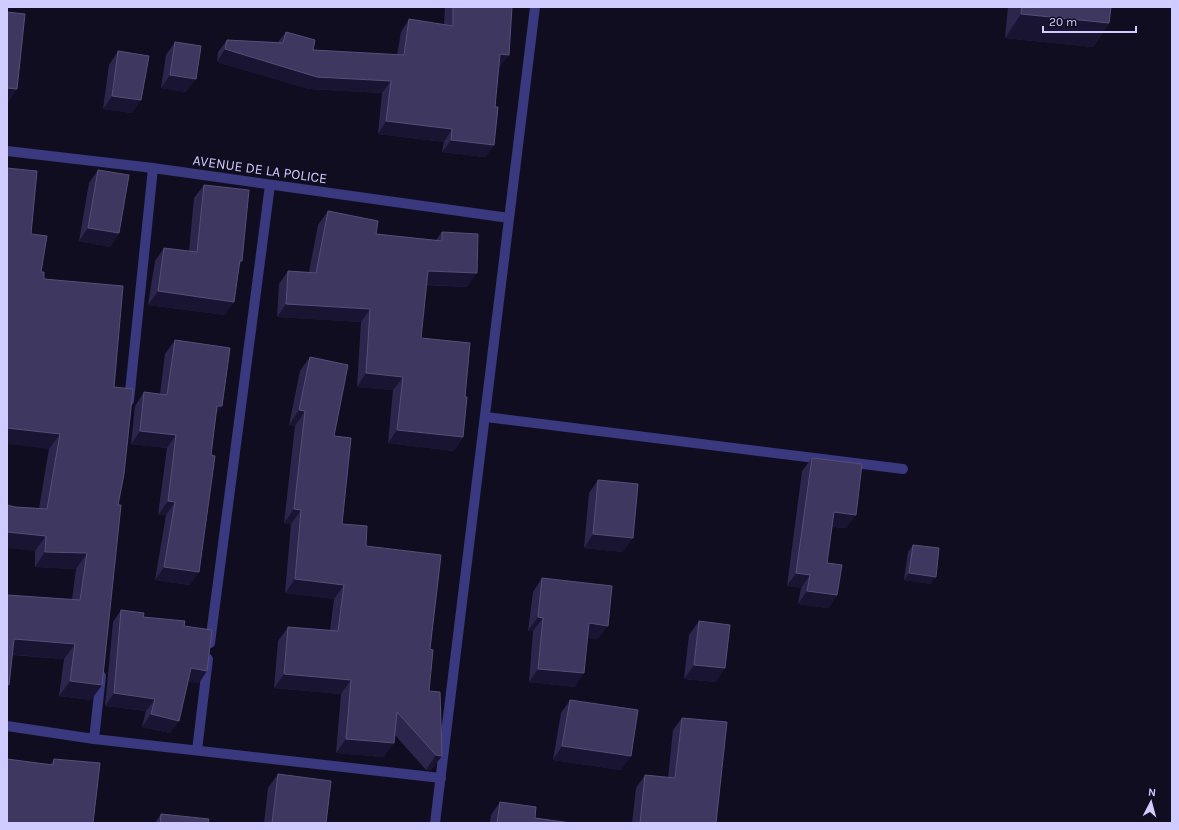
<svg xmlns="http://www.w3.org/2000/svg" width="1179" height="830" font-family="Karla,sans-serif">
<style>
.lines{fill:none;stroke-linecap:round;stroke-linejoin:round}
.minor{stroke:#3a387e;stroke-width:10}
.wall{fill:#2c264d}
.shaded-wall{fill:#1a1433}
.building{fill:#3e3760;stroke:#554f79}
.labels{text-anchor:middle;stroke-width:3;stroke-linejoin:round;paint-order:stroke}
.street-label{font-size:14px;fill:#d1ccff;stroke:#100d20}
</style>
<rect width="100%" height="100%" fill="#100d20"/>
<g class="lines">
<g class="minor">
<polyline points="7,151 153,168 509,218"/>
<polyline points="129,401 153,168"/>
<polyline points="486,417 903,469"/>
<polyline points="210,643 270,185"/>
<polyline points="7,726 94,739 441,778"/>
<polyline points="94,739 101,676"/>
<polyline points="197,750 208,659"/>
<polyline points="435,823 535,7"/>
</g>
</g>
<g class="wall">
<polygon points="445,7 512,7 500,67 499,67 495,107 494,145 485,157 442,152 444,142 378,134 382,93 309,89 217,62 218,52 227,40 278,42 286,32 313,50 397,55 401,32 409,19 444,25"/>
<polygon points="1008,7 1111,7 1109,23 1093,47 1005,38"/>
<polygon points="175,42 186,92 161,88 166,55"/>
<polygon points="118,51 132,113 103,109 109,65"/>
<polygon points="98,170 119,233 110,247 79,241 89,183"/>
<polygon points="204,185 242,261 239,265 225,315 148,305 155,261 164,248 189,251 194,198"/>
<polygon points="328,211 376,234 436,240 442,232 467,287 426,285 421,338 465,397 463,437 454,451 388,443 393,390 357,387 361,322 277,317 279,284 288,271 309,272 318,225"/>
<polygon points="31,234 41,272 44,279 114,387 118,505 102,685 91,700 59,696 64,659 12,655 7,595 72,600 76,569 35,567 35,551 15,507 39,508 49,449"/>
<polygon points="175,340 216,414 190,585 155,580 166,515 158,515 167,448 131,444 135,406 144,392 160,394 165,354"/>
<polygon points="310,357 334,436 342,524 366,546 430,649 429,691 442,756 431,770 426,770 395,735 384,757 336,753 341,694 274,688 278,641 288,627 330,630 334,599 285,593 291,524 284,523 295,426 289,425 300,371"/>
<polygon points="812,458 846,528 832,527 827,563 837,595 828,608 798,604 801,588 787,586 802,471"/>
<polygon points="598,480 623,552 584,548 589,493"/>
<polygon points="913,545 931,584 904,580 908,552"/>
<polygon points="542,578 598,639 588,638 575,687 529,682 533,631 528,631 533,592"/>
<polygon points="121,610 143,617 184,626 199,683 188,681 170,733 142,727 146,711 105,706 113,622"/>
<polygon points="699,621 716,682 684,679 689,635"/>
<polygon points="570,700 621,770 553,760 561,713"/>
<polygon points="682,718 716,823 632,823 636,788 645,775 668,778 673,730"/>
<polygon points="54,759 93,823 51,764"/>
<polygon points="278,774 326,823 264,823 268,788"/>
<polygon points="500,802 535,818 571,823 490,823 491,815"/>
<polygon points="161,814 208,823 155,823"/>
</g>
<g class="shaded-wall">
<polygon points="1021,14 1109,23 1093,47 1005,38"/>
<polygon points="225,49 391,81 382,93 309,89 217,62"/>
<polygon points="500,54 509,55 500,67 491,67"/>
<polygon points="170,75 196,79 186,92 161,88"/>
<polygon points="7,88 17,89 8,103 7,102"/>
<polygon points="112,96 141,100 132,113 103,109"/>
<polygon points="386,121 452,129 444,142 378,134"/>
<polygon points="451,140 494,145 485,157 442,152"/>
<polygon points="88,228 119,233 110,247 79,241"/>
<polygon points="428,271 477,273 467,287 418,284"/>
<polygon points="158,291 234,302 225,315 148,305"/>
<polygon points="286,304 370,309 361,322 277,317"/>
<polygon points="366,373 403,377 393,390 357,387"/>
<polygon points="217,406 222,406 212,420"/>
<polygon points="299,410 305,411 295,426 289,425"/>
<polygon points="7,428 60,434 49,449 7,444"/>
<polygon points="397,430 463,437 454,451 388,443"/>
<polygon points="140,431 176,435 167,448 131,444"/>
<polygon points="168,501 175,502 166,515 158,515"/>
<polygon points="294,509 301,510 291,524 284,523"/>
<polygon points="834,512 856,515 846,528 825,526"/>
<polygon points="7,532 46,536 35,551 7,548"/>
<polygon points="593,534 633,538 623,552 584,548"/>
<polygon points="45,552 87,553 76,569 35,567"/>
<polygon points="164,567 199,572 190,585 155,580"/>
<polygon points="796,573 810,575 801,588 787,586"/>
<polygon points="909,573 936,577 931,584 904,580"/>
<polygon points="295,579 344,585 334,599 285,593"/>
<polygon points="807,591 837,595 828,608 798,604"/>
<polygon points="538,617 543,618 533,631 528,631"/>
<polygon points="589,623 608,626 598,639 580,637"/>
<polygon points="14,639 75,644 64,659 7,654"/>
<polygon points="694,665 725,668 716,682 684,679"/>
<polygon points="191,668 207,671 199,683 183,681"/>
<polygon points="538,669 584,673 575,687 529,682"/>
<polygon points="284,674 351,680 341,694 274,688"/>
<polygon points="70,681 102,685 91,700 59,696"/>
<polygon points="114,693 155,699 146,711 105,706"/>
<polygon points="151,714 179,721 170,733 142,727"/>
<polygon points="346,739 394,743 384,757 336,753"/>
<polygon points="562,746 631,756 621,770 553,760"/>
<polygon points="436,755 442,756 431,770 426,770"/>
</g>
<g class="building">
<polygon points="453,7 512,7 509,55 500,54 495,107 498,107 494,145 451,140 452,129 386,121 391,81 317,77 225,49 227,40 283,43 286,32 315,40 313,50 404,55 409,19 453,26"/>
<polygon points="1022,7 1111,7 1109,23 1021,14"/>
<polygon points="7,12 25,14 17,89 7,88"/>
<polygon points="175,42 201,46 196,79 170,75"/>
<polygon points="118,51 149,56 141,100 112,96"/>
<polygon points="7,168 37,171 31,234 47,236 41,272 44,272 44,279 123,286 114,387 133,389 124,474 118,505 121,505 102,685 70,681 75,644 14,639 9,685 7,684 7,595 80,600 87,553 45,552 46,536 7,532 7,505 15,507 47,509 60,434 7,428"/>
<polygon points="98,170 129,175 119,233 88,228"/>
<polygon points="204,185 249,190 242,261 240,260 234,302 158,291 164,248 197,252"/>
<polygon points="328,211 378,221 376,234 442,241 442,232 478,234 477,273 428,271 421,338 470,343 465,397 467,397 463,437 397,430 403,377 366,373 370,309 286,304 288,271 316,273"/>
<polygon points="175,340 230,348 222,406 217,406 211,455 215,456 199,572 164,567 175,502 168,501 176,435 140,431 144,392 167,395"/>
<polygon points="310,357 348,365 334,436 351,438 342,524 367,526 366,546 441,555 430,649 433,650 429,691 440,692 442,756 436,755 397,712 394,743 346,739 351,680 284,674 288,627 338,631 344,585 295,579 301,510 294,509 305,411 299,410"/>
<polygon points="812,458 862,464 856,515 834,512 827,563 842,565 837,595 807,591 810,575 796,573"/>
<polygon points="598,480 638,484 633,538 593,534"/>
<polygon points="913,545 939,548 936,577 909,573"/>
<polygon points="542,578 612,586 608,626 589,623 584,673 538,669 543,618 538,617"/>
<polygon points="121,610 144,613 143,617 185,621 184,626 212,630 207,671 191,668 179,721 151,714 155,699 114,693"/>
<polygon points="699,621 730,625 725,668 694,665"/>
<polygon points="570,700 638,710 631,756 562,746"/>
<polygon points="682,718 727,722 716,823 640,823 645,775 675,778"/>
<polygon points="7,759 53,765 54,759 100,763 93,823 7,823"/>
<polygon points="278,774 331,781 326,823 272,823"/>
<polygon points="500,802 536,807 535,818 571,823 497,823"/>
<polygon points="161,814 209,819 208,823 160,823"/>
</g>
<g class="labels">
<g class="street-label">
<text transform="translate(260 169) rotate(8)" y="5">AVENUE DE LA POLICE</text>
</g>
</g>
<rect width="1179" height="830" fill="none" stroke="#d1ccff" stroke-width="16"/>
<g transform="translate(1151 802) rotate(6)" stroke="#100d20" stroke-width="3" paint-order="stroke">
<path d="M0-3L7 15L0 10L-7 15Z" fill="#d1ccff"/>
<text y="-6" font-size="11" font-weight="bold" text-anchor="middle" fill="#d1ccff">N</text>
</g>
<path d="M1043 26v6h93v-6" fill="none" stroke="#d1ccff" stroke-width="2"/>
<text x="1049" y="26" font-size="12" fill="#d1ccff" stroke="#100d20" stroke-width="3" paint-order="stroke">20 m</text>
</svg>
